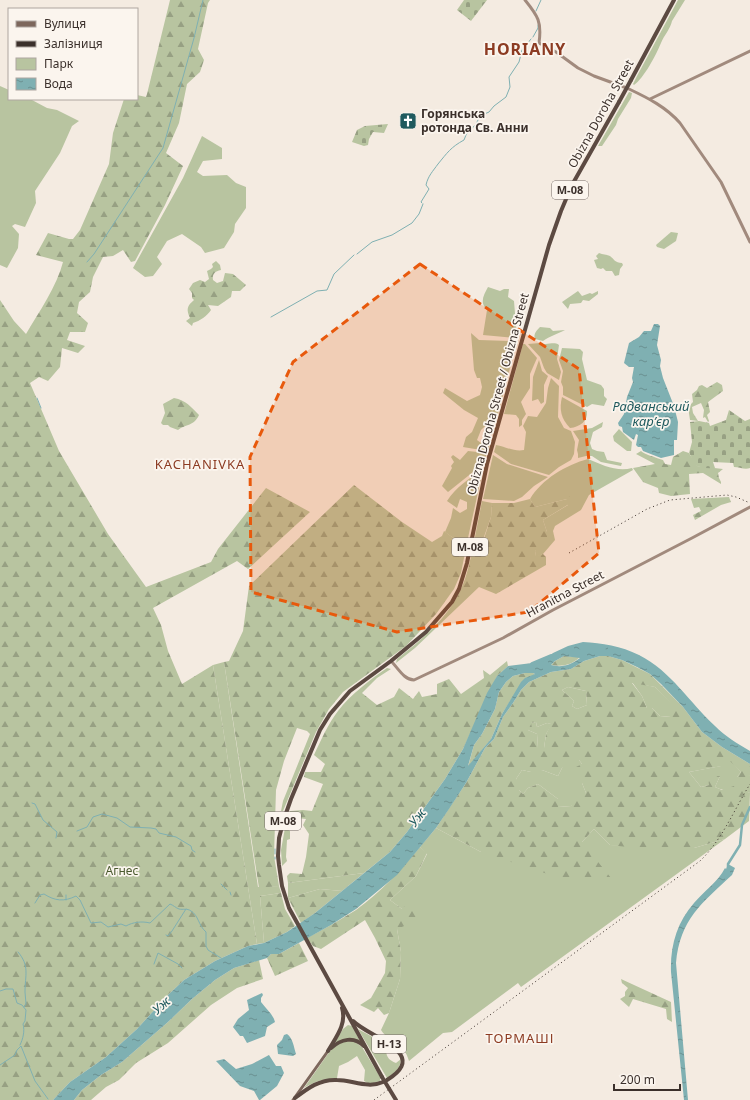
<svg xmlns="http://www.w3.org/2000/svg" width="750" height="1100" font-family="'Noto Sans',sans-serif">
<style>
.green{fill:#b8c4a0}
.forest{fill:url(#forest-firs);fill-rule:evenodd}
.cemetery{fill:url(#cemetery-stones)}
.water{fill:url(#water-ripples);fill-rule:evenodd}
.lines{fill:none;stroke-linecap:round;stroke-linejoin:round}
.stream{stroke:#7fb0b2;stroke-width:1}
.canal{stroke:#7fb0b2;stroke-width:2.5}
.river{stroke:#7fb0b2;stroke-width:4}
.secondary{stroke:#a18a7d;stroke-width:3}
.primary{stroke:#7d675c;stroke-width:3}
.highway{stroke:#5c4a42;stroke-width:4}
.rail{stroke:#3b302b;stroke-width:1;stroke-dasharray:1 3;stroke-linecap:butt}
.highway-bridge{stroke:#5c4a42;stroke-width:4}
.marked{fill:#e8590c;fill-opacity:0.2;stroke:#e8590c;stroke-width:3;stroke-dasharray:8 5;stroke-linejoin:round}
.labels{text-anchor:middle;stroke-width:3.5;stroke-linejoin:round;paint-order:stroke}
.shield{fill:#fbf5ee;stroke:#756b66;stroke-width:1}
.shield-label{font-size:11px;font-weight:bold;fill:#3b302b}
.poi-label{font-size:12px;font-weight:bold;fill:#3b302b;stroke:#fbf5ee;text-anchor:start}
.street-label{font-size:12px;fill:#3b302b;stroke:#fbf5ee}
.park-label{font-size:12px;fill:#4a5a2e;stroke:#fbf5ee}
.water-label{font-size:13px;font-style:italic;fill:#1f5a5e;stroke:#fbf5ee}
.neighbourhood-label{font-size:13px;letter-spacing:1px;fill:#8c3b22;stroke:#fbf5ee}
.district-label{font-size:16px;font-weight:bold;letter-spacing:1px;fill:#8c3b22;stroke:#fbf5ee}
</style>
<defs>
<pattern id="forest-firs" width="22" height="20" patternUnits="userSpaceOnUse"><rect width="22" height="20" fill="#b8c4a0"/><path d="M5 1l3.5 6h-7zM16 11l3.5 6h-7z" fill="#97a083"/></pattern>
<pattern id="cemetery-stones" width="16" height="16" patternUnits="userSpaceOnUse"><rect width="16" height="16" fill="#b8c4a0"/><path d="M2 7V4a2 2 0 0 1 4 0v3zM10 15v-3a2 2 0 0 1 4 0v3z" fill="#97a083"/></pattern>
<pattern id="water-ripples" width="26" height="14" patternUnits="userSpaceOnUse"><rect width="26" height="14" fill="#7fb0b2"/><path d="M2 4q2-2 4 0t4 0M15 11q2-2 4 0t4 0" fill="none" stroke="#699091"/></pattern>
</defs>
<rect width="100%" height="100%" fill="#f4ebe1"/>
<g class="green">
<path d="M678,0H685L672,21C670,30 664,35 661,43C656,55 644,78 634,85L633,84L637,76Z"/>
<polygon points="0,86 9,90 9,99 32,100 47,108 57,110 79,121 72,126 60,153 35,191 36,203 25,227 15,224 12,226 19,234 18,248 7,268 0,265"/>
<polygon points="629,92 632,93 631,98 618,119 616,125 602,146 598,146"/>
<polygon points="202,136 222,148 222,159 203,161 197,172 203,176 227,175 236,183 246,187 246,208 235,224 234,232 224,248 205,253 201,247 182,234 167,241 157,257 162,264 153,276 145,277 133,268 183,178"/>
<polygon points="671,232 678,233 676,241 664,249 657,247 656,245"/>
<path d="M599,253C603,255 606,254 610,256C614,259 615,263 622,263L623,265L620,269L619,275L615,276L612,271H606L603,268L601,269L597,268L594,260L598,259L596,256Z"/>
<path d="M488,287L500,291L504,289H509L508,297L514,301L516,326L514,338L483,335L487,310C479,302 484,295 488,287Z"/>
<polygon points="578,291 582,296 590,293 592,294 598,291 598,294 589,301 583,300 581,303 570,304 568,309 562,302"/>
<path d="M540,327L550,328L553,331L565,330C557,334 550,336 543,341L535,339C533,334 537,330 540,327Z"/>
<polygon points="471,333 479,340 510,341 514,342 516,345 498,414 481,430 477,440 481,443 491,442 487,451 463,447 466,437 472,432 478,418 464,410 443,393 445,388 467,401 480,395 482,387 480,378 477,378 474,370"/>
<path d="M540,343C548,346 553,341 559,345L557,359L561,372L559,380L547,373L544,368L540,357L528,344Z"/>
<polygon points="523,344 525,344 537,358 530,374 530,388 521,402 526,414 522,420 522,425 519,427 519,419 516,415 504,414"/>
<polygon points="562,348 580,349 583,352 582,359 587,380 601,385 604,389 604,396 607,399 604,406 592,404 587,407 563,395 563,387 561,382 563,371 559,360"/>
<polygon points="539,360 542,371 548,376 544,385 544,402 541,404 538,399 532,401 533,377"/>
<path d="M551,378L559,386L558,417L564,428L571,431L575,442L574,454L571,460L559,467L549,475L511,464L494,452L496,445C506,447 515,452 524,450L526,432L523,426L528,416L537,417L546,403L548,388Z"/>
<path d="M562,397L587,411C588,421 580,427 570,428C561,419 559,409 562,397Z"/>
<polygon points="603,422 602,427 593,432 590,443 592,449 597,451 604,452 607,460 622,463 621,466 601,462 592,456 586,456 578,458 578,454 577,450 579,440 573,431 592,428"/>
<polygon points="619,429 632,442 631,451 627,451 614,441 613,436"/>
<polygon points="468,451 487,453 483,464 448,492 442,486 452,468 451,466 454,462 451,457 453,455 460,460"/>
<polygon points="493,455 507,464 548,477 534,486 522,497 514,501 483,499"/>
<path d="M588,459C602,465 617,472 632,468L633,470L589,495L581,510L555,526L553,531L555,540L543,554L536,557L535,551L547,532L543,520L568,505L567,499L535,507L530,499C542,479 566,465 588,459Z"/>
<path d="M483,469L468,538L456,540L445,532L451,518L453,508L460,513L467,509V502L460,499L457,508L447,501C456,487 469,479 483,469Z"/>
<polygon points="482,501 492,503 491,517 479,551 473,547"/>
<polygon points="224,662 258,887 279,886 281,893 260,896 264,943 257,944 213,665"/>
<polygon points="632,682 655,687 678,709 671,717 660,716 652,708 647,708 642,696"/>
<polygon points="568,687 586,691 587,705 577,709 572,706 574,701 562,690"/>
<polygon points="536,722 537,727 547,723 552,724 546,734 544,748 538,749 537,734 528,730 530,723"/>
<polygon points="571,760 579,760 582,764 582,783 586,793 571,806 558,807 558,799 538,784 528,788 523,794 519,790 516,779 522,770 531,772 542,770 558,776 562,768"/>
<path d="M721,762H732L741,772L737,777L750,775V793C738,789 726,793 715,787L720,776L709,785L701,787L689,772L721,766Z"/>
<polygon points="285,828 290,831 290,839 287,840 286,857 287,861 282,866 281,850"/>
<path d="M436,828L481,852L582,842L594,829L610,845L694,848L725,839L521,987L518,983L452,1032L443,1033L409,1061C404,1042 390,1044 381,1030L389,1013L400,979L401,952L397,929L402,909L390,900L416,876L427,854L420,847Z"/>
<polygon points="364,873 342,891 320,889 288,898 288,883"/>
<polygon points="348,1025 352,1026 360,1041 336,1042 335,1042 343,1029"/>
<path d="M358,1029L391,1047L386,1051C387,1058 389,1060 396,1063L401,1059C400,1069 395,1073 387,1078Z"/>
<path d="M344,1041L355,1042L362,1047L380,1077V1081L370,1084L364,1081L365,1070L357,1056L348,1062L339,1066L337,1078C322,1079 316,1081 304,1088L330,1051L335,1046Z"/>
</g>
<g class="forest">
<path d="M170,0H210L208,3L198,49L204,60L200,72L187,84L179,123L166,153L183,166L165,205L135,261L131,262L123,250L113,256L103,257L93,277L90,292L79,302L77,313L88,323L85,332H70L67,340L85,346L78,353L62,348L60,367L48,381L39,377L30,383L59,451L108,534L146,587L211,562L218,549L266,488L310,512L248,569L237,561L153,608L161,625L168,651L182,684L213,665L257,944L248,946L215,961L184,980L169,994L137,1029L106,1057L70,1082L53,1100H0V300L14,321L26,334C39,312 57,286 63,262L36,255L48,233L69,239H73L80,230L109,164L113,133L124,99H137V95L146,97L147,94Z"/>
<path d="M216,261L220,265L221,270C215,271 212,274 213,280L217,283L223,281L225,273L233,274L246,285L240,291H232L231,297L218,306L208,305L211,310C207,316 200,321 193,323L192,326L186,321L190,318C186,309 187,306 194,300L192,298V293L189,289L193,283L200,280L205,282L209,279L207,271L211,269L213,267L212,264Z"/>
<polygon points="717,382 722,385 723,391 708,402 710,412 707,415 709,421 708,422 705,417 703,418 704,410 701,403 692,407 693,413 698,421 690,420 688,407 693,402 692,394 697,390 699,386 702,385 707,388"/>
<path d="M174,398C186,400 191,407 199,415C194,426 186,424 178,430L170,427L168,425H163L161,423L165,413L163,404Z"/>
<path d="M641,451C644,454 657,458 663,460L665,464L671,465L673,457L683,451L689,453L697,466L723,469L718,473L719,478L721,482V484L703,473L689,474L690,494L671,496L659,493L658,488L643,482L633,468L655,464L636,454Z"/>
<polygon points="354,485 402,522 432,542 442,536 444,531 456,540 468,538 461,573 454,589 436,614 406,646 343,692 329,709 316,732 283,811 281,811 283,801 310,734 307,731 297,728 284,761 276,790 274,856 279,886 259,888 224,662 229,661 243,631 249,586"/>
<path d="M574,491L579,498L543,520L547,532V542L535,551L536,556L543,554L546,557V565L496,594L479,587L415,648L396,663L397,659C421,640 448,618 461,589C467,576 470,561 473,547L480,551L491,517L492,503H514L530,499L535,507L567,499Z"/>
<polygon points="729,497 731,502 721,505 695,520 693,515 701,511 699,507 694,508 691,499"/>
<path d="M564,656L580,657C571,665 563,667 551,665L555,661Z"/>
<path d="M600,656H608L622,660L650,674L683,707L702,732L722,747L750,764V775L744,779L737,777L741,772L731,762H721L722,766L689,772L701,787L709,785L708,777L720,776L715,787L722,790L734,786L750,793L749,821L725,839L694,848L645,849L610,845L594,829L582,842L611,878L566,880L481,852L436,828L466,783L485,748L494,739L503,717L513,703L521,690L529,682L551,672L571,669L584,661ZM632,683L655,687L677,709L670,717L660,716L652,708H647L642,696ZM568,687L586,691L587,705L577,709L572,706L574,701L562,690ZM536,722L537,727L547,723L551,724L546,734L544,748H538L537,734L528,730L532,728L531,723ZM571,760H579L582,764L576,767L579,775L578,779L582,783L586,793L576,796L571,806L558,807V799L538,784L528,788L523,794L519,790L523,784L516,779L522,770L531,772L535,778L542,770L558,776L562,768L571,765Z"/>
<path d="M507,661L508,666L497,676L463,749L445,779L407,832L390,852L364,873L288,883L287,876L290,873L302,874L306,857L309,834L303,825L306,819L289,817L290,811L303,810L312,811L323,784L304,777L305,772H321L325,764L314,755C321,740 328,724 338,711C350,695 371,679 387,668L391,669L377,678L362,693L377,705L394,697L399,688L413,699L419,691L422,697L437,694V684L449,679L461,694L484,678L483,670L490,675Z"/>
<polygon points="525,673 533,673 535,674 514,695 502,714 491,739 468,767 474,745 482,734 495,709 499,692 506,682 513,676"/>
<path d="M420,847L427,853L416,876L390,900L402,909L408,902L416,901L421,919L397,929L401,952L400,979L389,1013L384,1015L378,1008L374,1012L360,1005L371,998L385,973L386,961L375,938L365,920L321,949L313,946L307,938C324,929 340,920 356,910C381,892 401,870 420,847Z"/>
<polygon points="320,889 342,891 315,913 301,923 288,898"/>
<polygon points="281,893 285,909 295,926 287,932 264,943 260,896"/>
<polygon points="299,943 308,961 275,976 267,958 271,954 279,954"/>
<polygon points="259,960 263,979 237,988 211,1005 168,1043 136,1063 119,1080 106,1087 91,1100 74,1100 82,1090 101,1075 122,1062 168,1022 192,999 215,980 234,968"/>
<polygon points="621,979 671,1002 672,1022 667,1019 666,1009 633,999 629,1007 620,999 625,996 625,992 628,988 622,983"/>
</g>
<g class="cemetery">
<polygon points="464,0 487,0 471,21 457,10"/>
<polygon points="388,124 384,133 373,132 369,139 368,145 364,146 352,142 357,130 365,126"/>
<path d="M729,410L745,421L750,419V468C745,470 739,467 734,467L733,463L713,462L715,468C707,469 698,467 692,464L691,456L689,453L692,442L690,422L699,421L709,423L710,426L726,420Z"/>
</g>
<g class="water">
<polygon points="654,324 658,324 660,326 657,345 661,360 660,366 663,378 674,406 678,422 677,440 674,440 674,455 661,458 643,451 641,447 638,447 636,445 638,435 636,434 634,440 623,432 622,427 619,426 618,423 624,414 627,397 633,382 632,378 634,367 629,367 624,363 629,343 639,337 644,331 651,331"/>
<path d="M583,642C602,643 621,646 639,655C671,671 690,703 715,726C725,736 738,744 750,751V764L722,747L702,732L683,707L661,684L650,674L637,667L622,660L608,656H600L584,661L571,669L551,672L529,682L521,690L513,703L503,717L494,739L485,748L466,783L449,809L436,828L397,875L356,909L331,925L279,954H271L267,958L234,968L215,980L192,999L168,1022L122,1062L101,1075L82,1090L74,1100H53L70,1082L106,1057L137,1029L169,994L184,980L215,961L248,946L264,943L287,932L315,913L390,852L407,832L445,779L463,749L487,693L497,676L508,666L532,663L544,660L553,653L568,646ZM564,656L580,658C571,665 562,668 551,665L555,661ZM525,673H533L535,674L525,678L521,682L502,714L491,739L468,766L474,745L482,734L495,709L499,692L506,682L513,676Z"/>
<path d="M728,864L735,868L732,875C702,903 680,919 676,963L688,1100H684L671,972C670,946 677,922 694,903C704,891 718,882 725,868L726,869Z"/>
<path d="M262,993L263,995L261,998V1002C266,1009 273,1014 275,1022L267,1027L265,1036L247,1043L243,1036H240L233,1027L238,1019L249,1010L247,1000Z"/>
<path d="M287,1034C293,1038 294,1048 296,1054L293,1056L278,1054L277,1045L282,1040L284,1035Z"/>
<polygon points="269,1055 276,1066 281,1066 284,1073 277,1086 260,1100 259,1100 254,1091 240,1086 216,1061 224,1059 236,1069 252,1064"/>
</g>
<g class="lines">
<g class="stream">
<polyline points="536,11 541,0"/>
<polyline points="533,37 538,28 538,25"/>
<path d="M422,203L421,202L429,189L426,185C428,176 433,171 438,164C447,153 451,147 464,140L466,135L476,124L480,116L489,112L494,106L506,97L510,87L509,77L519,62L522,50L531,39"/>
<polyline points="357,254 372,242 392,235 412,223 419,214 423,204"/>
<polyline points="87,262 94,254 163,148 194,38 203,0"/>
<polyline points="271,317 317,291 327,290 334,274 354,255"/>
<polyline points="37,398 41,408"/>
<polyline points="32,803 35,804 43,820 57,832 56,838"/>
<polyline points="77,831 87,827 93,817 102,814 117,818 130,827 151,828 156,829 159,833 176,837 191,846 192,850 195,852"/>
<polyline points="275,854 275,849"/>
<polyline points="275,857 275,859"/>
<polyline points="221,884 227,890"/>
<polyline points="230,892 231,895"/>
<polyline points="66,900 66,895"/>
<path d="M35,903L40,895L44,894C55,901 64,902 76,896L80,900L91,923L101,922L108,927L121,924L126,926C133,922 142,921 150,923L170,904C173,905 176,908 179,909C183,910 187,908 191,911C199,916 198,925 206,932V946L208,950L221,958"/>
<polyline points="166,935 168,936 172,931 186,909"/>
<path d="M18,952C30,966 25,975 25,992C25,996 26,1000 26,1004L24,1007"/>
<polyline points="154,964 158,953 178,964 182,968"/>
<path d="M0,991L6,989H13L17,1003L22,1005L26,1010L25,1021L23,1024C25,1031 23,1039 20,1045"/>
<polyline points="0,1065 15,1055 17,1050 21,1046 35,1081 48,1099"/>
</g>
<polyline class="canal" points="728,867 728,864 740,845 742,825 750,807"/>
<g class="river">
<polyline points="581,648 604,648"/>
<polyline points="532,664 551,656"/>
</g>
<g class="secondary">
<path d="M525,0C538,16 542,22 539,43L556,52L578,68L594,76L624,87"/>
<path d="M629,89C648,98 666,107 680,123L721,182L750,242"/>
<polyline points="650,99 750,51"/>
<path d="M391,661C398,668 404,680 414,680L503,638L553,610L692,538L750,507"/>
</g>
<polyline class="primary" points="293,1100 328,1051"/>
<g class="highway">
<polyline points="631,80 674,0"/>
<path d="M353,1021C370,1038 431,1053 387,1080"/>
<path d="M331,1048C341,1039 354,1036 364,1046"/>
<path d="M328,1051C336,1037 347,1024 342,1008"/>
<polyline points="382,1077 289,908 282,886 279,865 278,856 279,838 284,819 291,799 320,730 330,714 350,691 391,661 426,632 452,602 459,589 467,563 487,464 549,245 561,211 572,185 619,102"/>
<path d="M295,1098C308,1088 320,1079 337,1080C352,1080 368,1089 383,1082"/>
</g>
<g class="rail">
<polyline points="569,553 647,509 670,500 727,495 736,497 750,503"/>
<path d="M374,1100L700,861C722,840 734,810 750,784"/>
</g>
<g class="highway-bridge">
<polyline points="619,102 631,80"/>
<polyline points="382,1077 396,1100"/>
</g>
</g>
<path class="marked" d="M420,264L579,369L599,553L529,612L397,632L251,592L250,457L293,362Z"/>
<defs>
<g id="church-square" transform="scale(0.9)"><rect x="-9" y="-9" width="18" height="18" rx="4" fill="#1f5a5e" stroke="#fbf5ee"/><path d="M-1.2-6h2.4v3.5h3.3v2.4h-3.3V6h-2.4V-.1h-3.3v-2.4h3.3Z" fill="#fff"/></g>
</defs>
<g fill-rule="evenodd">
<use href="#church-square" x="408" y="121"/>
</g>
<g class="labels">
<g class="shield">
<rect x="552" y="181" width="36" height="18" rx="3"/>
<rect x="452" y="538" width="36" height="18" rx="3"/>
<rect x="265" y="812" width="36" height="18" rx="3"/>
<rect x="372" y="1035" width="34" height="18" rx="3"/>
</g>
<g class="shield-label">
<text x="570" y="194">М-08</text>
<text x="470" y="551">М-08</text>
<text x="283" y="825">М-08</text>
<text x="389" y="1048">Н-13</text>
</g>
<g class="poi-label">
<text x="421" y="118">Горянська<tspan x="421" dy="14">ротонда Св. Анни</tspan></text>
</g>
<g class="street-label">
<text transform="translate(601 114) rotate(-61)" y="4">Obizna Doroha Street</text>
<text transform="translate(498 394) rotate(-75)" y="4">Obizna Doroha Street / Obizna Street</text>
<text transform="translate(565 594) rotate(-28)" y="4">Hranitna Street</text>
</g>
<g class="park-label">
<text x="122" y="875">Агнес</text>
</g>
<g class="water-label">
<text x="651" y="411">Радванський<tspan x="651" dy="15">карʼєр</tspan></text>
<text transform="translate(417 817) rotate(-53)" y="5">Уж</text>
<text transform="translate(161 1005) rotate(-41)" y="5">Уж</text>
</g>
<g class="neighbourhood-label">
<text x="200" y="469">KACHANIVKA</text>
<text x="520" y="1043">ТОРМАШІ</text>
</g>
<g class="district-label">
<text x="525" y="55">HORIANY</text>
</g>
</g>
<rect x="8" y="8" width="130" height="92" fill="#fbf5ee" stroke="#aea6a0"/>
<rect x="16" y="21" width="20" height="6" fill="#7d675c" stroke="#aea6a0"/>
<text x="44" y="28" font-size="12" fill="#3b302b">Вулиця</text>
<rect x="16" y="41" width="20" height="6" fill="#3b302b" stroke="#aea6a0"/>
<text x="44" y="48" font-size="12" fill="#3b302b">Залізниця</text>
<rect x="16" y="58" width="20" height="12" fill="#b8c4a0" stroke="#aea6a0"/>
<text x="44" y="68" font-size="12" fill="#3b302b">Парк</text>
<rect x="16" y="78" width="20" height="12" fill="url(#water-ripples)" stroke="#aea6a0"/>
<text x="44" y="88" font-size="12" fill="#3b302b">Вода</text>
<path d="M614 1084v6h66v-6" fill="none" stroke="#3b302b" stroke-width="2"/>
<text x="620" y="1084" font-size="12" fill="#3b302b" stroke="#fbf5ee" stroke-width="3" paint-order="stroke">200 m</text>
</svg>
